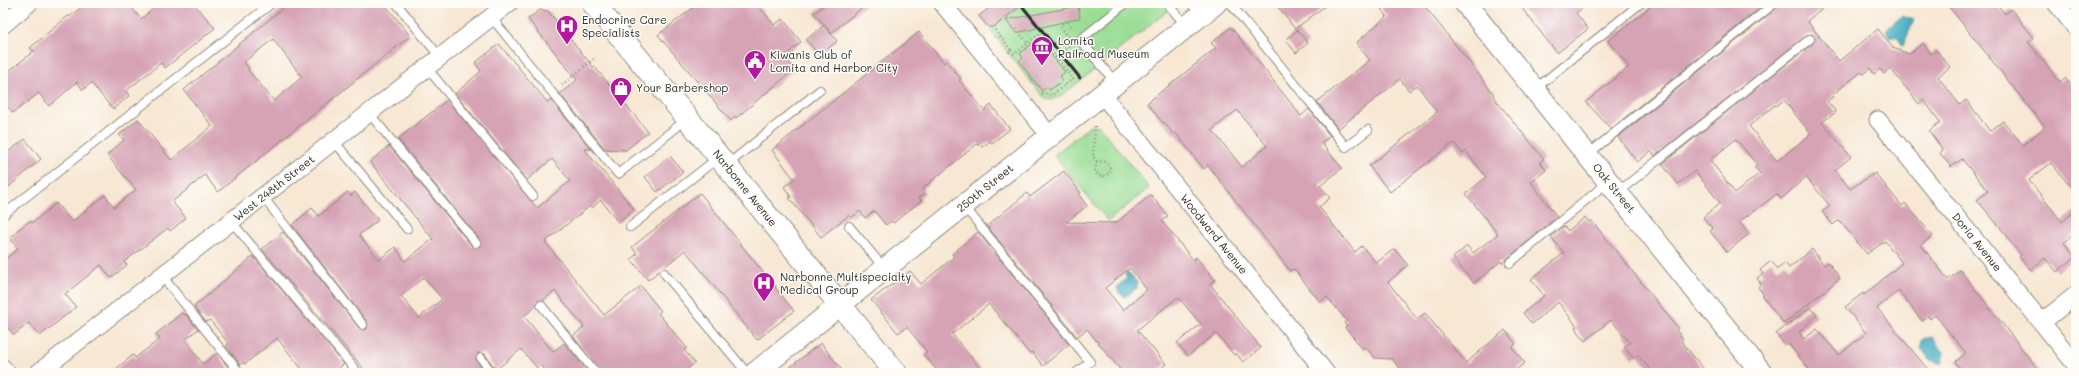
<svg xmlns="http://www.w3.org/2000/svg" width="2079" height="376" font-family="Mali,sans-serif">
<style>
.green{fill:#9add95;stroke:#628460}
.water{fill:#41aac1;stroke:#366a76}
.building{fill:#d6a3b5;fill-rule:evenodd}
.lines{fill:none;stroke-linecap:round;stroke-linejoin:round}
.service-casing{stroke:#91897f;stroke-width:10}
.minor-casing{stroke:#91897f;stroke-width:19}
.tertiary-casing{stroke:#91897f;stroke-width:23}
.secondary-casing{stroke:#91897f;stroke-width:24}
.path{stroke:#91897f;stroke-width:2.5;stroke-dasharray:1 3;stroke-linecap:butt}
.service{stroke:#fff;stroke-width:8}
.minor{stroke:#fff;stroke-width:17}
.tertiary{stroke:#fff;stroke-width:21}
.secondary{stroke:#fff;stroke-width:22}
.rail{stroke:#2b2b2b;stroke-width:3}
.labels{text-anchor:middle;stroke-width:3;stroke-linejoin:round;paint-order:stroke}
.poi-label{font-size:11px;fill:#2b2b2b;stroke:#fdfcf7;text-anchor:start}
.street-label{font-size:11px;fill:#2b2b2b;stroke:#fdfcf7}
</style>
<rect width="100%" height="100%" fill="#fdfcf7"/>
<filter id="ink" filterUnits="userSpaceOnUse"><feTurbulence type="fractalNoise" baseFrequency=".025" numOctaves="2"/><feDisplacementMap in="SourceGraphic" scale="8" xChannelSelector="R" yChannelSelector="G"/><feConvolveMatrix kernelMatrix="1 2 1 2 8 2 1 2 1" color-interpolation-filters="sRGB"/></filter>
<filter id="wash" filterUnits="userSpaceOnUse"><feTurbulence type="fractalNoise" baseFrequency=".012" numOctaves="4" result="noise"/><feDisplacementMap in="SourceGraphic" scale="16" xChannelSelector="R" yChannelSelector="G"/><feGaussianBlur stdDeviation="0.9" result="paint"/><feColorMatrix in="noise" values="0 0 0 0 0 0 0 0 0 0 0 0 0 0 0 0 0 1.4 0 .05"/><feComposite in="paint" operator="in"/></filter>
<g filter="url(#wash)">
<rect width="100%" height="100%" fill="#f7e7d3"/>
<g class="green">
<polygon points="1024,3 1174,3 1175,5 1060,97 1050,100 1043,97 990,30"/>
<polygon points="1091,125 1099,126 1149,188 1108,221 1054,155"/>
</g>
<g class="water">
<polygon points="1902,16 1914,20 1903,46 1901,45 1898,37 1889,36 1886,30"/>
<polygon points="1127,272 1137,282 1137,288 1125,297 1119,293 1117,287 1127,278 1125,275"/>
<polygon points="1933,337 1939,348 1945,353 1942,364 1930,360 1921,348 1922,339"/>
</g>
<g id="blocks">
<g class="building">
<polygon points="87,3 128,3 141,19 160,3 193,3 215,28 165,68 161,63 126,91 129,96 113,109 91,83 83,90 77,82 49,106 39,93 13,113 3,101 3,76 34,51 30,48 68,16 69,17"/>
<path d="M289,3H384L410,36L218,192L205,175L172,202L186,218L170,231L168,228L124,262L127,265L111,278L101,265L65,294L76,307L40,336L29,323L14,335L3,322V261L18,249L10,238L16,233L15,232L30,221L32,223L56,203L72,222L105,195L114,207L136,190L107,155L124,140L119,135L138,119L171,160L212,126L184,90ZM273,39L302,77L274,101L248,70L249,69L244,62Z"/>
<polygon points="699,3 756,3 774,25 783,19 801,42 784,57 795,69 736,118 735,117 731,121 658,35"/>
<polygon points="827,3 868,3 831,33 814,13"/>
<polygon points="995,3 1024,3 994,27 988,27 979,16"/>
<polygon points="1275,3 1329,3 1295,29"/>
<polygon points="1389,3 1422,3 1470,63 1493,93 1494,98 1544,159 1540,162 1546,170 1531,182 1557,217 1502,263 1501,261 1474,283 1453,258 1467,246 1473,253 1498,234 1466,194 1486,177 1466,151 1463,154 1454,143 1449,146 1390,192 1369,166 1437,112 1417,85 1409,91 1400,79 1338,129 1317,102 1370,60 1356,43 1387,16 1381,9"/>
<polygon points="1518,3 1589,3 1576,13 1588,29 1557,53"/>
<polygon points="1655,3 1766,3 1611,129 1586,102 1629,67 1608,41"/>
<path d="M1780,3H1829L1807,21L1839,61L1878,29L1893,48L1909,54L1923,43L1931,54L1936,50L1950,67L1938,77L1960,105L1966,100L1990,131L2003,121L2023,145L2045,127L1946,3H1996L2005,14L2011,9L2034,38L2028,42L2060,82L2065,78L2076,91V193L2051,163L2029,180L2062,222L2076,210V232L2064,243L2075,257L2057,272L2045,258L2031,270L2019,257L2021,255L2007,238L2008,237L1977,200L1988,191L1962,159L1951,167L1940,153L1943,150L1929,131L1940,122L1924,100L1919,104L1890,68L1884,74L1880,69L1874,74L1870,68L1863,74L1861,72L1832,95L1833,97L1827,101L1836,112L1822,122L1851,157L1835,170L1850,189L1875,173L1902,206L1905,203L1933,236L1921,245L1948,280L1960,270L2041,373H1964L1955,362L1966,353L1935,315L1930,319L1928,316L1922,321L1899,291L1877,308L1931,373H1812L1788,343L1785,345L1776,334L1810,307L1817,315L1799,332L1804,339L1817,329L1839,355L1866,333L1845,307L1863,293L1864,295L1902,263L1885,241L1867,254L1839,220L1833,225L1822,212L1830,206L1806,177L1781,199L1777,194L1739,222L1749,234L1727,252L1710,231L1713,229L1703,217L1720,203L1695,171L1678,184L1662,164L1813,43L1815,39L1812,34L1807,35L1655,156L1651,151L1637,162L1618,137L1778,7ZM1784,100L1811,134L1777,161L1749,126L1775,105L1776,106ZM1736,139L1757,165L1754,167L1760,173L1735,193L1710,160Z"/>
<polygon points="1078,6 1080,18 1016,33 1006,20"/>
<polygon points="540,10 548,11 593,67 594,66 648,132 626,150 605,149 560,94 577,80 528,19"/>
<polygon points="824,25 837,41 820,56 806,40"/>
<path d="M1231,27L1301,116L1309,109L1330,136L1321,143L1342,168L1320,186L1330,198L1319,207L1355,252L1362,246L1376,263L1394,249L1408,265L1388,282L1417,319L1425,313L1466,363L1505,330L1516,344L1512,347L1525,363L1512,373H1403L1392,359L1375,358L1366,347L1363,349L1345,327L1347,326L1344,323L1347,321L1327,297L1320,302L1294,269L1290,271L1208,165L1204,169L1175,132L1173,134L1164,122L1163,123L1147,103L1216,48L1211,43ZM1237,110L1267,146L1242,167L1212,130Z"/>
<polygon points="1297,30 1308,43 1296,53 1286,40"/>
<polygon points="919,32 944,63 946,61 961,79 959,80 984,111 991,105 1010,129 992,143 990,141 982,147 978,143 922,189 925,193 919,198 922,200 893,223 891,221 886,225 874,211 865,218 860,211 851,218 849,215 821,237 789,198 791,197 784,187 794,179 772,150"/>
<polygon points="1038,39 1065,72 1060,76 1063,80 1050,90 1047,87 1042,91 1019,61 1023,58 1020,53"/>
<path d="M499,44L548,103L551,100L591,149H584L634,209L618,222L601,200L592,208L590,206L545,242L604,315L641,286L661,311L658,313L687,348L684,350L695,363L682,373H601L573,336L584,327L555,291L544,300L537,301L536,306L524,316L553,352L564,343L589,373H547L541,366L538,369L521,349L496,370L485,354L478,353L476,359L485,373H367L262,249L283,232L359,328L363,330L367,329V322L292,225L312,208L319,216L348,192L351,196L355,192L378,220L359,235L379,260L395,247L405,261L433,239L370,162L389,146L472,246L479,247L481,245L480,240L398,139L447,100L537,208L570,181L552,159L527,180L455,94L481,71L475,63ZM424,277L442,299L419,318L401,296Z"/>
<polygon points="25,139 41,159 3,192 3,156"/>
<polygon points="670,156 683,172 657,192 645,177"/>
<path d="M1064,171L1081,193L1079,195L1087,206L1066,222L1116,223L1151,195L1168,216L1162,221L1193,260L1196,257L1215,280L1210,284L1261,348L1243,362L1236,353L1234,355L1216,333L1188,356L1177,343L1201,324L1178,297L1137,330L1166,364L1156,373H1123L1087,329L1077,337L987,226L1027,193L1030,197ZM1130,268L1147,290L1123,310L1105,288Z"/>
<polygon points="700,193 794,311 757,340 685,250 648,280 631,259 637,254 632,247"/>
<polygon points="1585,217 1589,222 1591,220 1678,328 1676,330 1683,339 1681,341 1707,373 1653,373 1638,355 1633,358 1624,347 1630,343 1611,320 1585,341 1575,327 1577,326 1558,302 1532,324 1523,313 1544,296 1531,279 1564,253 1551,237 1564,226 1568,231"/>
<polygon points="978,232 1069,344 1043,366 1032,352 1029,353 989,304 952,334 984,373 939,373 924,355 927,352 907,327 898,333 871,300 910,271 921,284 954,257 952,254"/>
<polygon points="1812,249 1824,265 1828,262 1840,278 1784,324 1762,296 1764,295 1758,287 1761,284 1757,278 1763,274 1760,270 1771,261 1778,269 1785,263 1789,268"/>
<polygon points="253,256 344,364 333,373 305,373 277,338 245,364 244,362 240,365 226,346 229,344 210,320 206,322 194,307"/>
<polygon points="182,313 184,315 185,314 198,329 185,340 203,364 217,353 232,372 111,373 133,355 135,358 160,339 156,334"/>
<polygon points="821,343 844,373 783,373 814,348"/>
</g>
</g>
</g>
<g filter="url(#ink)">
<use href="#blocks" fill-opacity="0" stroke="#91897f" stroke-width="1"/>
<g class="lines">
<g class="service-casing">
<g id="service">
<polyline points="396,3 440,57"/>
<polyline points="1167,3 1186,26"/>
<polyline points="1191,3 1200,15"/>
<polyline points="1230,3 1346,147 1368,130"/>
<polyline points="491,17 618,174 687,119"/>
<polyline points="427,68 533,196"/>
<polyline points="1116,83 1080,40 1126,3"/>
<polyline points="1535,89 1641,3"/>
<polyline points="369,113 476,243"/>
<polyline points="334,141 407,229"/>
<polyline points="1587,155 1775,3"/>
<polyline points="727,165 820,90"/>
<polyline points="1618,192 1810,39"/>
<polyline points="263,197 363,325"/>
<polyline points="964,206 1090,362 1076,373"/>
<polyline points="3,215 272,3"/>
<polyline points="231,221 358,373"/>
<polyline points="849,226 884,268"/>
<polyline points="630,227 719,157"/>
<polyline points="1510,263 1608,182"/>
<polyline points="664,273 747,373"/>
<polyline points="162,276 240,373"/>
<polyline points="541,305 596,373"/>
<polyline points="481,358 492,373"/>
</g>
</g>
<g class="minor-casing">
<g id="minor">
<polyline points="942,3 1050,136"/>
<polyline points="2056,3 2076,28"/>
<polyline points="3,25 29,3"/>
<polyline points="1102,94 1326,373"/>
<polyline points="1878,120 2076,365"/>
<polyline points="2042,322 2076,295"/>
<polyline points="3,368 7,373"/>
<polyline points="38,373 509,3"/>
</g>
</g>
<g class="tertiary-casing">
<g id="tertiary">
<polyline points="1465,3 1762,373"/>
<polyline points="755,373 1216,3"/>
</g>
</g>
<g class="secondary-casing">
<polyline id="secondary" points="593,3 896,373"/>
</g>
<g class="path">
<polyline points="1016,29 1028,44"/>
<polyline points="995,30 1011,50 1008,53"/>
<polyline points="1068,37 1060,26 1067,21 1073,28"/>
<polyline points="1011,50 1014,54 1039,35 1073,79 1052,95 1043,93 1041,94"/>
<polyline points="1056,57 1070,46"/>
<polyline points="562,85 596,57"/>
<polyline points="1095,126 1093,157 1097,161 1106,162 1110,167 1110,172 1105,176 1099,176 1095,171 1097,161"/>
<polyline points="772,289 778,284"/>
</g>
<use href="#service" class="service"/>
<use href="#minor" class="minor"/>
<use href="#tertiary" class="tertiary"/>
<use href="#secondary" class="secondary"/>
<polyline class="rail" points="1023,7 1080,78"/>
</g>
</g>
<defs>
<g id="hospital-pin" transform="scale(1.15)"><path d="M0 17L-7.5 6A9.5 9.5 0 1 1 7.5 6Z" fill="#b5179e" stroke="#fdfcf7"/><path d="M-5-5h3v3.5h4V-5h3V5h-3V1.5h-4V5h-3Z" fill="#fff"/></g>
<g id="museum-pin" transform="scale(1.15)"><path d="M0 17L-7.5 6A9.5 9.5 0 1 1 7.5 6Z" fill="#b5179e" stroke="#fdfcf7"/><path d="M0-6L6-3V-2H-6V-3ZM-5-1h2V3h-2ZM-1-1h2V3h-2ZM3-1h2V3H3ZM-6 4H6V6H-6Z" fill="#fff"/></g>
<g id="civic-pin" transform="scale(1.15)"><path d="M0 17L-7.5 6A9.5 9.5 0 1 1 7.5 6Z" fill="#b5179e" stroke="#fdfcf7"/><path d="M-.6-6.5H3V-4.5H.6V-3L4-1V1h2V6H-6V1h2V-1L-.6-3ZM-1.2 2.5V6h2.4V2.5Z" fill="#fff"/></g>
<g id="shop-pin" transform="scale(1.15)"><path d="M0 17L-7.5 6A9.5 9.5 0 1 1 7.5 6Z" fill="#b5179e" stroke="#fdfcf7"/><path d="M-5-2.5h2.3a2.7 3.5 0 0 1 5.4 0H5L5.5 6h-11ZM-1.5-2.5h3a1.5 2.3 0 0 0-3 0Z" fill="#fff"/></g>
</defs>
<g fill-rule="evenodd">
<use href="#hospital-pin" x="567" y="26"/>
<use href="#museum-pin" x="1042" y="47"/>
<use href="#civic-pin" x="755" y="61"/>
<use href="#shop-pin" x="621" y="88"/>
<use href="#hospital-pin" x="764" y="283"/>
</g>
<g class="labels">
<g class="poi-label">
<text x="582" y="24">Endocrine Care<tspan x="582" dy="13">Specialists</tspan></text>
<text x="1058" y="45">Lomita<tspan x="1058" dy="13">Railroad Museum</tspan></text>
<text x="770" y="59">Kiwanis Club of<tspan x="770" dy="13">Lomita and Harbor City</tspan></text>
<text x="636" y="92">Your Barbershop</text>
<text x="780" y="281">Narbonne Multispecialty<tspan x="780" dy="13">Medical Group</tspan></text>
</g>
<g class="street-label">
<text transform="translate(274 188) rotate(-38)" y="4">West 248th Street</text>
<text transform="translate(745 188) rotate(51)" y="4">Narbonne Avenue</text>
<text transform="translate(985 188) rotate(-39)" y="4">250th Street</text>
<text transform="translate(1614 188) rotate(51)" y="4">Oak Street</text>
<text transform="translate(1214 234) rotate(51)" y="4">Woodward Avenue</text>
<text transform="translate(1977 242) rotate(51)" y="4">Doria Avenue</text>
</g>
</g>
<rect width="2079" height="376" fill="none" stroke="#fdfcf7" stroke-width="16"/>
</svg>
